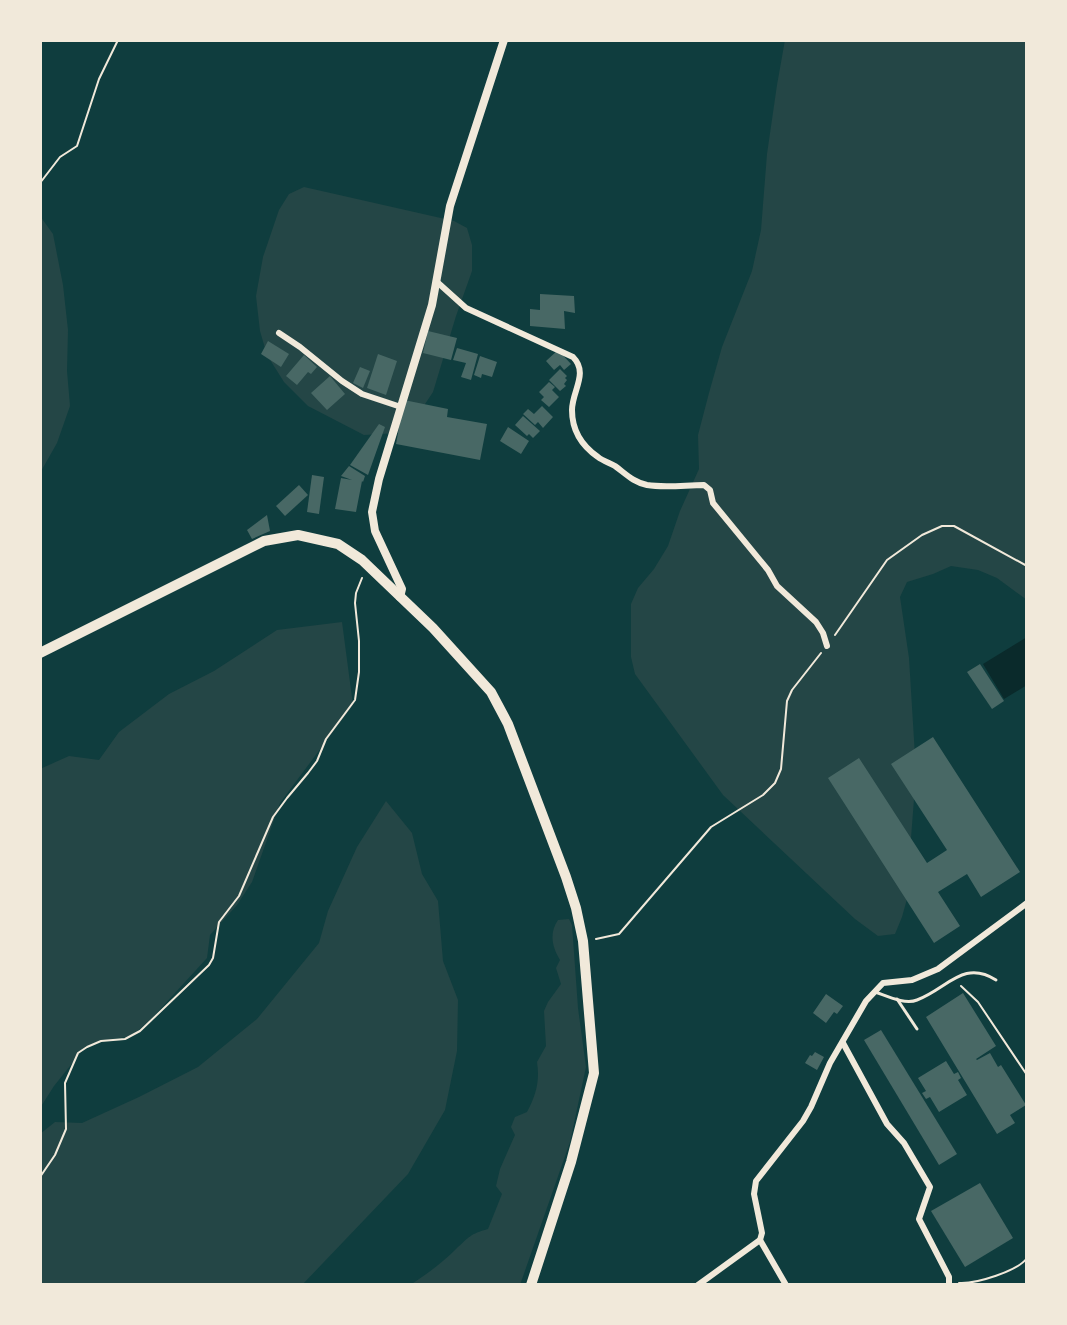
<svg xmlns="http://www.w3.org/2000/svg" width="1067" height="1325" font-family="Signika,sans-serif">
<style>
.green{fill:#244646}
.water{fill:#0a2a2b}
.building{fill:#486865}
.lines{fill:none;stroke-linecap:round;stroke-linejoin:round}
.path{stroke:#f1e9da;stroke-width:2}
.service{stroke:#f1e9da;stroke-width:3}
.minor{stroke:#f1e9da;stroke-width:6}
.tertiary{stroke:#f1e9da;stroke-width:8}
.trunk{stroke:#f1e9da;stroke-width:10}
</style>
<rect width="100%" height="100%" fill="#0f3d3e"/>
<g class="green">
<polygon points="785,40 1027,40 1027,600 997,578 978,570 951,566 933,574 907,582 900,597 909,658 915,756 914,799 910,851 910,888 902,917 895,934 878,936 855,919 723,795 635,674 631,657 631,604 638,588 654,569 668,546 680,511 699,469 698,435 709,393 722,347 752,271 761,230 767,154 777,85"/>
<polygon points="304,187 454,221 467,228 472,245 472,271 456,316 433,392 415,419 397,433 364,435 308,406 284,382 267,355 260,331 256,296 263,257 279,210 289,194"/>
<polygon points="40,216 53,234 63,285 68,330 67,371 70,406 57,443 40,473"/>
<polygon points="342,622 353,705 280,803 252,882 237,905 210,935 207,958 152,1018 132,1036 106,1040 86,1046 54,1086 40,1108 40,769 69,756 99,760 119,732 169,694 214,671 277,630"/>
<polygon points="386,801 412,833 422,874 438,901 443,961 458,1000 457,1051 445,1110 408,1174 302,1285 40,1285 40,1134 55,1122 82,1123 139,1097 198,1067 257,1019 319,943 328,911 357,847"/>
<path d="M569,919L572,925L578,1008L586,1067L570,1142L520,1285H410C426,1275 443,1262 456,1249C469,1237 470,1234 488,1229L502,1194L496,1186L500,1169L515,1135L511,1127L515,1117L527,1112C536,1095 540,1081 537,1062L546,1046L544,1011L548,1002L561,984L556,968L560,960C552,947 549,933 558,920Z"/>
</g>
<polygon class="water" points="1027,637 1027,685 1004,699 983,664"/>
<g class="building">
<polygon points="540,294 574,296 575,313 564,311 565,329 530,326 530,309 540,310"/>
<polygon points="428,331 457,338 451,360 423,353"/>
<polygon points="268,341 289,354 281,367 261,354"/>
<polygon points="457,348 478,354 471,380 461,377 466,363 453,360"/>
<polygon points="558,350 571,364 564,370 560,365 554,370 546,361"/>
<polygon points="378,354 397,361 386,395 367,388"/>
<polygon points="304,355 317,367 311,374 308,372 297,385 286,376"/>
<polygon points="480,356 497,362 492,377 482,374 481,378 474,375"/>
<polygon points="360,367 370,371 363,388 353,383"/>
<polygon points="560,369 567,376 565,378 567,380 564,384 566,386 560,391 549,380"/>
<polygon points="330,376 345,394 327,410 311,393"/>
<polygon points="549,382 555,387 552,390 559,397 549,407 541,400 544,397 539,392"/>
<polygon points="404,400 448,409 447,417 487,424 480,460 396,444"/>
<polygon points="542,406 553,417 543,428 538,422 535,425 523,414 528,409 534,414"/>
<polygon points="523,416 540,431 533,438 529,434 527,436 515,425"/>
<polygon points="379,424 385,427 368,475 350,465"/>
<polygon points="508,427 529,441 521,454 500,441"/>
<polygon points="349,466 365,476 363,482 362,481 356,512 335,509 341,478 352,480 341,476"/>
<polygon points="312,475 324,477 319,514 307,512"/>
<polygon points="299,485 308,495 285,516 276,506"/>
<polygon points="267,515 270,531 252,539 247,530"/>
<polygon points="980,664 1004,701 992,709 967,672"/>
<polygon points="933,737 1020,872 981,897 967,874 938,892 960,926 934,943 828,778 859,758 927,863 947,850 891,764"/>
<polygon points="963,993 996,1046 976,1059 977,1060 990,1053 998,1067 1001,1065 1026,1105 1010,1115 1015,1123 997,1134 926,1017"/>
<polygon points="826,994 843,1006 837,1014 834,1012 826,1023 813,1013"/>
<polygon points="881,1030 957,1154 939,1165 864,1040"/>
<polygon points="815,1052 824,1057 817,1070 805,1063 810,1055 812,1056"/>
<polygon points="946,1061 954,1074 958,1072 961,1078 958,1080 967,1095 939,1112 930,1097 926,1099 922,1093 926,1091 918,1078"/>
<polygon points="980,1183 1013,1238 965,1267 931,1211"/>
</g>
<g class="lines">
<g class="path">
<polyline points="40,183 60,157 77,146 99,79 118,40"/>
<polyline points="835,635 887,560 922,535 942,526 954,526 1027,566"/>
<polyline points="596,939 619,934 711,827 763,795 775,783 781,769 787,701 792,690 821,653"/>
<polyline points="961,986 978,1002 1027,1075"/>
<polyline points="40,1177 55,1155 66,1129 65,1083 78,1053 87,1047 101,1041 125,1039 140,1031 209,965 213,958 219,922 239,896 273,817 287,798 308,773 317,761 326,739 355,700 359,672 359,641 355,603 356,593 362,578"/>
<path d="M959,1283C976,1284 1018,1271 1027,1258"/>
</g>
<g class="service">
<path d="M875,992C887,996 905,1005 917,1000C947,989 963,959 996,980"/>
<polyline points="897,999 917,1029"/>
</g>
<g class="minor">
<path d="M436,281L466,308L573,357C589,373 572,391 572,410C572,430 582,446 598,457C603,461 610,463 615,466C626,474 633,482 647,485C665,488 686,485 704,485L710,490L713,503L768,570L777,586L816,622L823,633L827,646"/>
<polyline points="279,333 300,347 342,381 362,394 401,407"/>
<polyline points="843,1043 887,1124 904,1143 930,1187 919,1219 949,1277 949,1285"/>
<polyline points="760,1240 786,1285"/>
<polyline points="698,1285 760,1240 762,1233 754,1194 756,1181 803,1121 811,1107 830,1063 866,1001 883,983 912,980 938,969 1027,903"/>
</g>
<polyline class="tertiary" points="400,597 402,589 375,531 372,512 379,479 432,305 450,206 504,40"/>
<polyline class="trunk" points="40,653 264,541 298,535 338,544 362,560 433,628 491,692 508,724 566,877 576,908 583,941 594,1073 571,1162 531,1285"/>
</g>
<rect width="1067" height="1325" fill="none" stroke="#f1e9da" stroke-width="84"/>
</svg>
